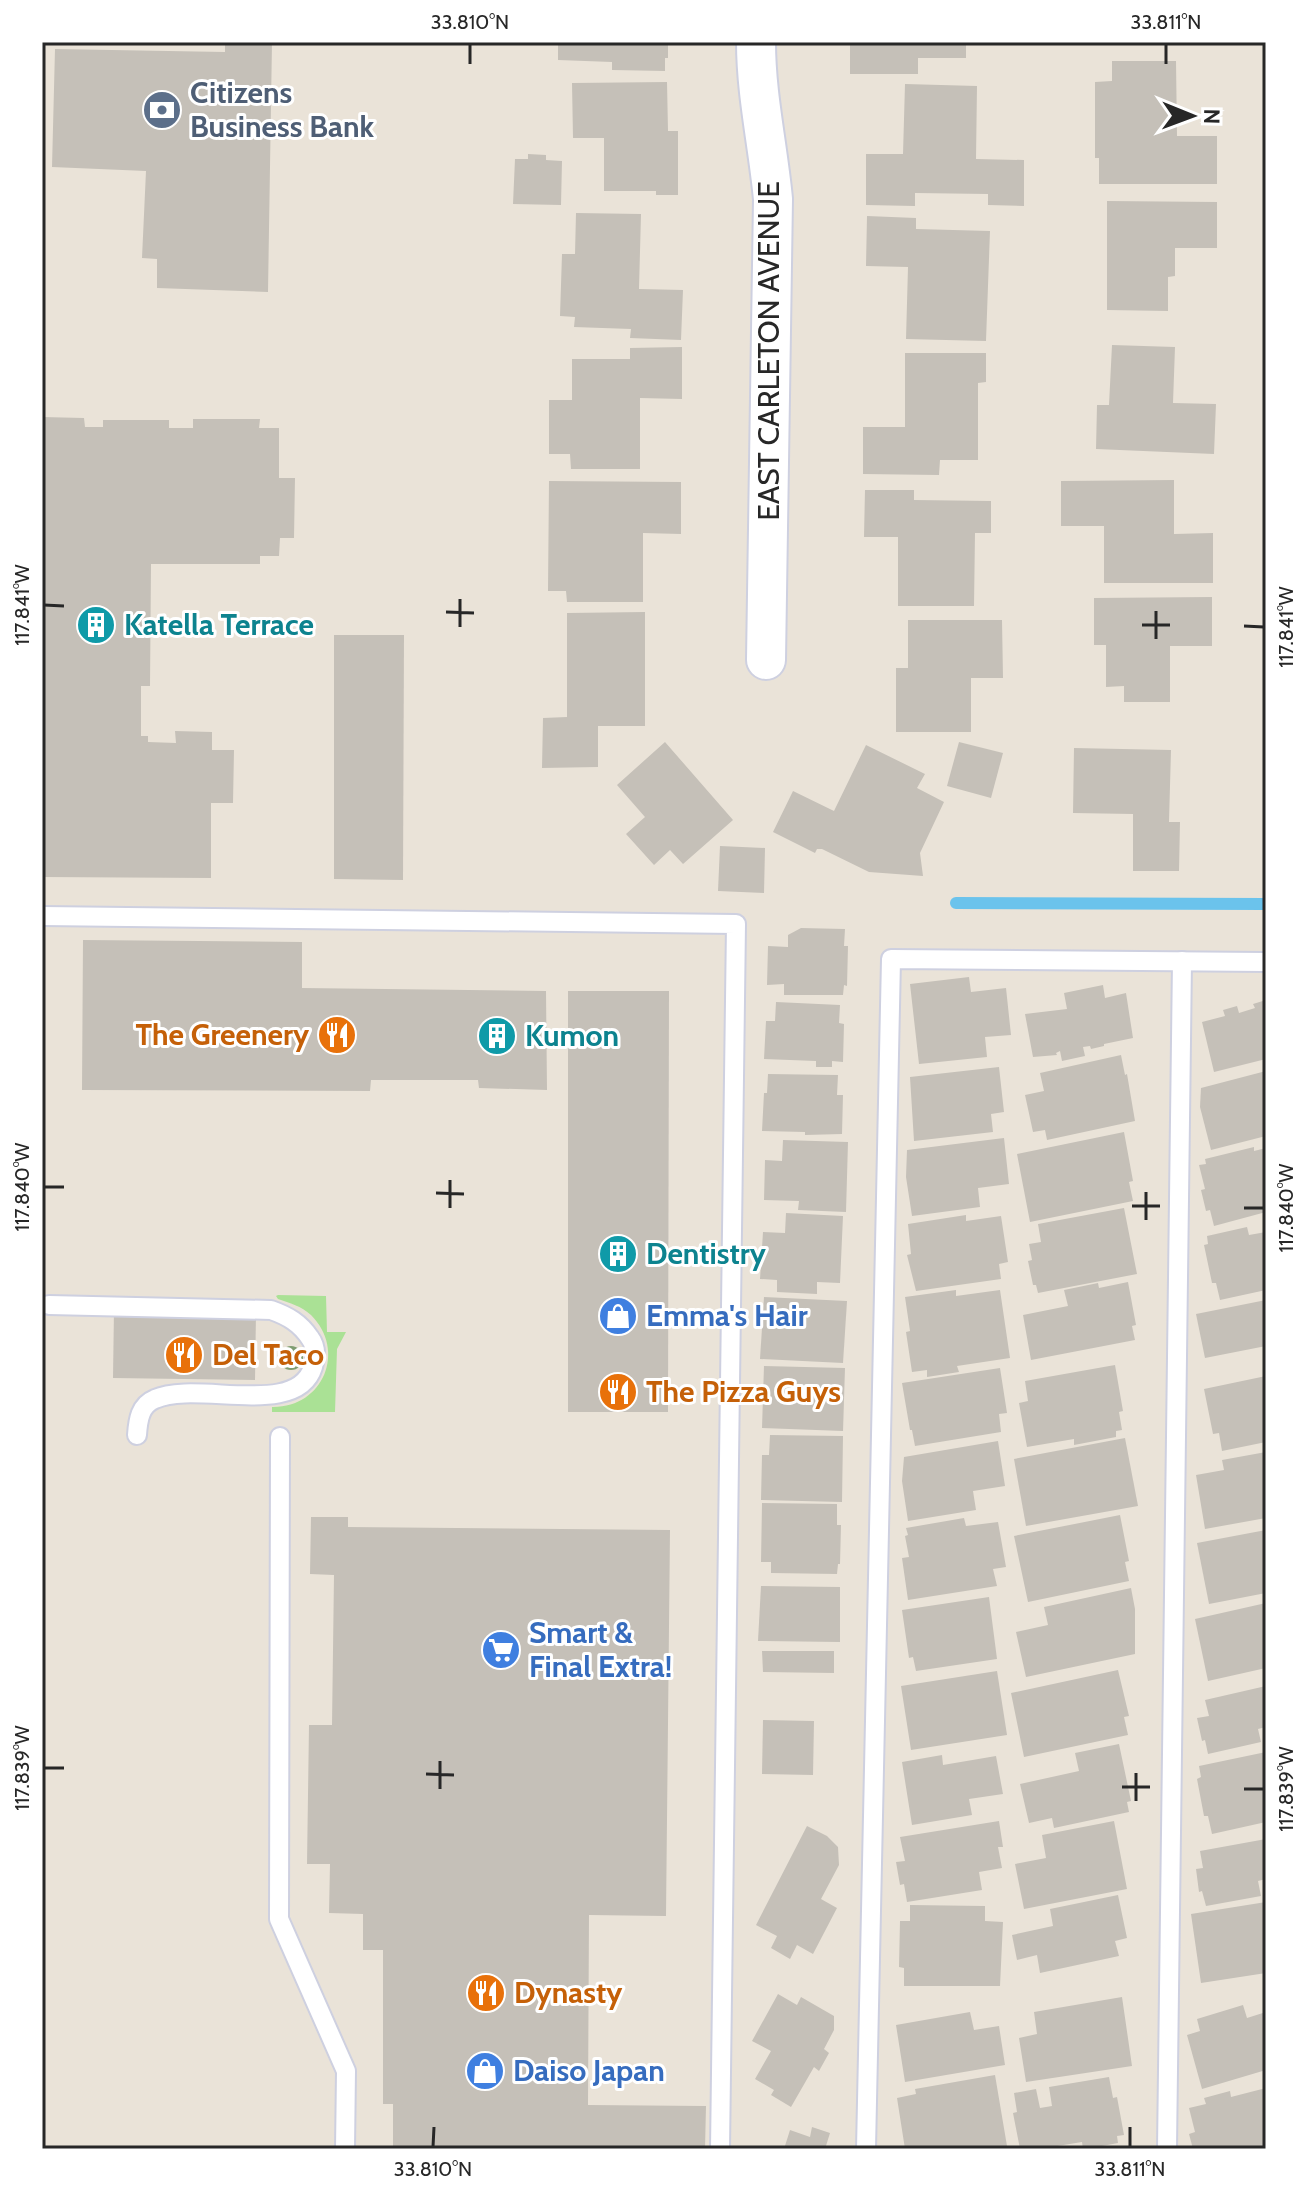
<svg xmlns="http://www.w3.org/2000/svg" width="1308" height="2191" font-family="Cabin,sans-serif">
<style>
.green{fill:#aae195}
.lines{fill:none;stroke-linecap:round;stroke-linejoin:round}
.stream{stroke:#6bc3ec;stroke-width:12}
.building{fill:#c5c0b8}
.service-casing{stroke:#ced0e0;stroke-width:22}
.minor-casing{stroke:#ced0e0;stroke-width:42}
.service{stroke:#fff;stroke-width:18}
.minor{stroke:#fff;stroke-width:38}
.tree{fill:#7e9c70}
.ticks{fill:none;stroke:#272727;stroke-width:3}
.labels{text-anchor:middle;stroke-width:6;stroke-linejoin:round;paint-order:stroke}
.service-label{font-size:30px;font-weight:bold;fill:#4e5e75;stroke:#fff;text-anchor:start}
.street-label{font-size:30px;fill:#272727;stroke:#fff}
.culture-label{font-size:30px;font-weight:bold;fill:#0d838f;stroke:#fff;text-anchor:start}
.food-label{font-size:30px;font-weight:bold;fill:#c56008;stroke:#fff;text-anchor:start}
.shop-label{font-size:30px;font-weight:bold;fill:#366cbe;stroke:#fff;text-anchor:start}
.neatline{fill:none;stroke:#272727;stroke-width:3}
.ticks-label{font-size:20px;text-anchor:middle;fill:#272727}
</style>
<rect width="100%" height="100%" fill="#eae3d8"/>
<path class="green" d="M278,1295L326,1296L327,1332H346L337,1349L335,1412H272V1407C323,1408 347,1351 311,1315C301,1306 290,1303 278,1299L276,1296Z"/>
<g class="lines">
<polyline class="stream" points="956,903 1266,904"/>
</g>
<g class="building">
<polygon points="225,42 272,42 268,292 157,288 157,259 142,258 146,171 52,167 55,49 225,52"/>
<polygon points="558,42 668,42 668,58 665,58 665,71 612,70 612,62 558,60"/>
<polygon points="850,42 966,42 966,58 918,58 918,74 850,74"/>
<polygon points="1112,61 1176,61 1177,136 1217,136 1217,184 1099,184 1099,158 1095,158 1095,82 1112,81"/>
<polygon points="667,82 668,131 678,131 678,195 656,195 656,191 604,191 604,138 573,138 572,83"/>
<polygon points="905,84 977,86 976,159 1024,160 1024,206 988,205 988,194 915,193 915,206 866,205 866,154 903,154"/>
<polygon points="528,154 546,155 546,160 562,161 561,205 513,204 515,159 528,159"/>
<polygon points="1107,201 1217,202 1217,248 1175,248 1175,276 1168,277 1168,311 1107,310"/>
<polygon points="576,213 641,214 639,289 683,290 681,340 630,338 631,329 574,327 575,317 560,316 562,254 575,254"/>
<polygon points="867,216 916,218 916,229 990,231 986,341 906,339 908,267 866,266"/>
<polygon points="1112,345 1175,347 1173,403 1216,404 1214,454 1096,449 1097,405 1109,405"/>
<polygon points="682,347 682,399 640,398 640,469 571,469 570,454 549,454 549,400 572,400 572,359 630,359 630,348"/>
<polygon points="905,353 986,353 986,382 978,383 978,460 940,460 939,475 863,474 863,427 905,427"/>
<polygon points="42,417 84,418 85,427 103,427 103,420 169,420 169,428 193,428 193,419 260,419 259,428 279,428 279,478 295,478 294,538 280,538 279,556 260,556 260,564 151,564 150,686 141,686 141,736 148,736 148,742 176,743 175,731 212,732 212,750 234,750 233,803 211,803 211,878 42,877"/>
<polygon points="1174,480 1174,534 1213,533 1213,583 1104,583 1104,526 1061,526 1061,481"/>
<polygon points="549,481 681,482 681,534 643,533 643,602 567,602 566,591 548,591"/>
<polygon points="865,490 914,490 914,500 991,501 991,533 975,533 974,606 898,606 898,537 864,537"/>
<polygon points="1212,597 1212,646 1170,646 1170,702 1124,702 1124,686 1106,687 1106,645 1094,645 1094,598"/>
<polygon points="645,612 645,726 598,726 598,767 542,768 543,718 567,717 567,613"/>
<polygon points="908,620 1002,620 1003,678 971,678 971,732 896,732 896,668 908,668"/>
<polygon points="334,635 404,635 403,880 334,879"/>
<polygon points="665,742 733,820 683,864 670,850 654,865 626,834 645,817 617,785"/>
<polygon points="959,742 1003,753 991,798 947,786"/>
<polygon points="866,745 925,774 917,788 944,802 920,853 923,876 869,872 822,849 817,849 815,853 773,832 793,791 834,811"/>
<polygon points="1074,748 1171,750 1169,822 1180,822 1179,871 1133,871 1133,814 1073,813"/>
<polygon points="720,846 765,848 764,893 718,891"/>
<polygon points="801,928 845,929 844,946 848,946 847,986 844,985 843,995 784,995 784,984 767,985 768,946 788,947 788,935"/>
<polygon points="83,940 302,942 302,988 546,991 547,1090 479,1088 478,1080 371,1080 370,1091 82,1090"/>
<polygon points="969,977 971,992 1006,988 1011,1035 985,1037 987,1057 919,1064 910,984"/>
<polygon points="1103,985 1105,998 1126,993 1133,1038 1104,1044 1104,1046 1091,1049 1090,1046 1083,1047 1085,1056 1062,1061 1060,1051 1056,1053 1057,1055 1033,1057 1025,1014 1067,1009 1064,993"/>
<polygon points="568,991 669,991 668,1412 568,1412"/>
<polygon points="1266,1000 1266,1059 1214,1072 1202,1022 1225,1016 1223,1010 1237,1006 1239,1013 1255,1008 1253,1004"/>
<polygon points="776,1002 840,1005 839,1023 844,1024 843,1062 832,1061 832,1067 816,1067 816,1061 764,1059 766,1021 775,1021"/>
<polygon points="1121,1055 1125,1075 1127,1074 1135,1121 1047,1140 1045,1130 1033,1132 1025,1095 1044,1091 1040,1073"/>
<polygon points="999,1067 1004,1112 991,1114 993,1132 914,1141 910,1077"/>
<polygon points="1266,1071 1266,1136 1211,1150 1200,1107 1201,1088"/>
<polygon points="768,1074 838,1075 837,1095 843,1095 842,1134 805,1135 805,1132 762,1131 764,1093 767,1093"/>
<polygon points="1124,1132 1133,1181 1129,1182 1133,1201 1030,1222 1017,1154"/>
<polygon points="1004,1138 1009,1184 978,1188 980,1207 912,1216 906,1177 907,1150"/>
<polygon points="783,1140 848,1142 846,1212 798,1210 799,1201 764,1200 765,1160 782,1161"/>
<polygon points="1254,1147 1254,1151 1266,1148 1266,1212 1214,1226 1210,1210 1206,1211 1201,1190 1205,1189 1199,1165 1206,1164 1205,1159"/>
<polygon points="1124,1208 1137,1274 1038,1293 1036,1285 1033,1285 1028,1261 1032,1260 1029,1244 1041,1242 1038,1224"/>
<polygon points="786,1213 843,1216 840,1283 817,1282 817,1294 777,1292 777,1280 760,1279 763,1232 785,1233"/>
<polygon points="966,1215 966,1221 1001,1216 1008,1262 999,1264 1001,1279 916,1291 907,1255 911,1254 908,1224"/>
<polygon points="1247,1227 1249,1235 1266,1232 1266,1290 1220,1300 1216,1283 1212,1283 1204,1245 1208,1244 1207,1236"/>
<polygon points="1128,1282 1136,1325 1132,1326 1135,1340 1031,1360 1023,1315 1068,1306 1064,1290 1098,1283 1099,1288"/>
<polygon points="956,1290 956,1296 1000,1290 1010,1358 957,1366 959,1372 927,1377 927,1370 912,1372 906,1332 910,1331 905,1297"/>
<polygon points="764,1297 847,1301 843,1363 760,1359"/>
<polygon points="1266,1300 1266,1346 1205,1358 1196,1314"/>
<polygon points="114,1309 256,1311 255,1380 113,1378"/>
<polygon points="1115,1365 1123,1411 1119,1412 1122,1430 1116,1431 1116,1437 1074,1445 1074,1439 1027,1447 1019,1403 1028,1401 1025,1381"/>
<polygon points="764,1366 845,1368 843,1431 762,1428"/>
<polygon points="1000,1368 1007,1413 999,1414 1001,1432 915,1446 912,1430 910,1430 902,1383"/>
<polygon points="1266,1376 1266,1442 1222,1451 1219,1433 1213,1434 1204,1389"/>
<polygon points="770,1435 843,1436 842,1502 761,1500 762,1455 769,1455"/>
<polygon points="1125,1438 1138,1506 1026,1526 1014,1459"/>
<polygon points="998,1441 1005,1486 973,1491 976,1510 908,1521 902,1481 904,1457"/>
<polygon points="1266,1452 1266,1518 1205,1529 1196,1475 1224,1470 1222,1460"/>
<polygon points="762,1503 837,1504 837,1525 841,1525 840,1564 838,1564 837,1574 771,1573 771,1562 761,1562"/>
<polygon points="1120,1515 1129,1561 1125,1562 1129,1581 1028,1602 1014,1536"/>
<polygon points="311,1517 348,1517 348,1527 670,1530 666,1916 589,1915 588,2105 706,2106 705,2149 393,2149 393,2104 383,2104 383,1950 363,1950 363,1914 329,1913 330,1864 307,1864 309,1725 332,1725 334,1575 310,1574"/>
<polygon points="964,1518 966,1526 998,1522 1006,1567 993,1569 997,1586 908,1600 902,1558 909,1557 905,1536 908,1535 906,1528"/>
<polygon points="1266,1530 1266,1593 1209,1604 1197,1543"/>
<polygon points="761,1586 840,1587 840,1642 758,1641"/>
<polygon points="1131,1588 1135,1609 1135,1654 1026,1677 1016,1632 1048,1625 1044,1607"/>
<polygon points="989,1597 997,1659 916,1671 913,1657 909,1658 902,1610"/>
<polygon points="1266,1603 1266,1668 1208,1681 1195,1619"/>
<polygon points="762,1651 834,1651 834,1673 763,1672"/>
<polygon points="1118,1670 1129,1716 1124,1717 1128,1735 1024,1757 1011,1693"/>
<polygon points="997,1671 1007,1735 911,1750 901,1686"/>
<polygon points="1266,1686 1266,1727 1258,1729 1261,1742 1208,1754 1205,1740 1202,1741 1197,1718 1209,1716 1205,1700"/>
<polygon points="763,1720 814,1721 813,1775 762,1774"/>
<polygon points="1119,1744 1131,1801 1127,1802 1129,1812 1054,1828 1052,1818 1029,1823 1020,1784 1079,1771 1075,1753"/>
<polygon points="1266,1752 1266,1822 1212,1834 1208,1816 1204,1816 1197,1779 1201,1777 1199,1766"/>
<polygon points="942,1755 943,1765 996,1756 1003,1794 969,1799 972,1815 912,1825 902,1762"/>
<polygon points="999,1821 1003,1847 998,1847 1002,1868 979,1872 982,1890 907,1902 904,1884 900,1885 896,1862 905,1861 900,1837"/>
<polygon points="1114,1821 1127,1889 1024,1909 1015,1864 1046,1858 1042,1835"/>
<polygon points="807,1826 827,1836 838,1847 839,1865 821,1899 837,1908 813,1954 797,1945 790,1959 771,1948 777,1936 756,1925"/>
<polygon points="1266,1839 1266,1879 1258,1881 1261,1896 1206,1906 1202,1891 1199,1892 1196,1869 1203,1868 1200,1851"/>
<polygon points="1118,1895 1127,1938 1115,1941 1119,1956 1040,1973 1037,1955 1017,1960 1012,1935 1053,1926 1050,1909"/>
<polygon points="1266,1902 1266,1973 1201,1983 1191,1914"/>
<polygon points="910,1905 985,1906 985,1921 1003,1922 1000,1986 904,1986 904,1968 899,1967 900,1921 910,1921"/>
<polygon points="778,1994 797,2005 801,1997 834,2016 834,2030 824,2049 829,2053 819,2071 814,2067 791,2107 771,2095 774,2090 755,2079 771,2051 752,2041"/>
<polygon points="1122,1997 1132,2066 1026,2082 1019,2038 1037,2034 1034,2012"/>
<polygon points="1243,2005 1247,2018 1266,2012 1266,2070 1202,2089 1187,2035 1200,2031 1197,2019"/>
<polygon points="970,2012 974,2030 999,2026 1005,2065 905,2082 896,2025"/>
<polygon points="995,2075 1007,2146 989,2149 905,2149 897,2098 916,2094 915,2089"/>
<polygon points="1109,2077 1113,2098 1117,2097 1124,2135 1117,2136 1118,2143 1086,2149 1083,2149 1082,2142 1039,2149 1020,2149 1013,2113 1017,2112 1014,2093 1036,2089 1040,2108 1052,2106 1049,2087"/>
<polygon points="1266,2088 1266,2149 1193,2149 1189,2134 1195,2132 1189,2108 1206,2104 1204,2098 1230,2091 1231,2097"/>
<polygon points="812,2127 830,2133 825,2149 784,2149 790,2130 810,2137"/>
</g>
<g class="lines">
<g class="service-casing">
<g id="service">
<polyline points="42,916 736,924 720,2149"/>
<path d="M49,1305L271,1310C288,1316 300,1323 310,1338C316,1346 316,1357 313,1367C297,1419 196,1380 155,1399C140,1405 138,1420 137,1435"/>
<polyline points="280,1437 279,1919 346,2071 345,2149"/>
<polyline points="866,2149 891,959 1266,962"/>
<polyline points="1167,2149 1182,961"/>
</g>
</g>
<g class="minor-casing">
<path id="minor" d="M756,42C756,95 768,146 773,199L766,660"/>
</g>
<use href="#service" class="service"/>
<use href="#minor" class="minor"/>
</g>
<circle class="tree" cx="291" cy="1358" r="12"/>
<path class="ticks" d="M470,64V44M1166,64V44M44,605L64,606M446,612L474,613M1142,625H1170M1244,626L1264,627M460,627V599M1156,639V611M44,1187H64M436,1193L464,1194M1132,1206H1160M450,1208V1180M1244,1208H1264M1146,1220V1192M44,1768H64M426,1774L454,1775M1122,1787H1150M440,1789V1761M1244,1789H1264M1136,1801V1773M433,2147L434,2127M1130,2147V2127"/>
<defs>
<g id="bank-disc" transform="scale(2)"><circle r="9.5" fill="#5c6f8a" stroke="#fff"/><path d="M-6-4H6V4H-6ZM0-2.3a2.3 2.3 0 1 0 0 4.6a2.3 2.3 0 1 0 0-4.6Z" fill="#fff"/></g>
<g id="building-disc" transform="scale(2)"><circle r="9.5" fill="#0f9aa8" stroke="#fff"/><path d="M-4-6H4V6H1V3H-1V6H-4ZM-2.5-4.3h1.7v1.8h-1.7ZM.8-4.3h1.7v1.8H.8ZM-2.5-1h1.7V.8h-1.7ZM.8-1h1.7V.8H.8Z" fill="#fff"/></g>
<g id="restaurant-disc" transform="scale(2)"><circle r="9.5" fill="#e8710a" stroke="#fff"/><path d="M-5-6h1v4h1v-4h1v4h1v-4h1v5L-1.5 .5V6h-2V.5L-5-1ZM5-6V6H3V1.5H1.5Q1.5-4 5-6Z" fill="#fff"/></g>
<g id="shop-disc" transform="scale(2)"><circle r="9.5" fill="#3f7fe0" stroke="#fff"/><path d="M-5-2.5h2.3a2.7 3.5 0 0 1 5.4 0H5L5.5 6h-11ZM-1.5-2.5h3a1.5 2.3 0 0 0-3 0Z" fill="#fff"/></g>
<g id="supermarket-disc" transform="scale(2)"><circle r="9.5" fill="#3f7fe0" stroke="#fff"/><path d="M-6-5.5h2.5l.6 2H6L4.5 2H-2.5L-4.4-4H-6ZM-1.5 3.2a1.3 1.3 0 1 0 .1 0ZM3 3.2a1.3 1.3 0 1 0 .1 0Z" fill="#fff"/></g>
</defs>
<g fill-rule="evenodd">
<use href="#bank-disc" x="162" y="110"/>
<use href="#building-disc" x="96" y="625"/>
<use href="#restaurant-disc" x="337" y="1035"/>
<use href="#building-disc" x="497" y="1036"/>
<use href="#building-disc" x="618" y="1254"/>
<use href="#shop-disc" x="618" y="1316"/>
<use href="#restaurant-disc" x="184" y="1355"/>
<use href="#restaurant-disc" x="618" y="1392"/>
<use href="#supermarket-disc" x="501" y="1650"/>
<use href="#restaurant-disc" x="486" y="1993"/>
<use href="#shop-disc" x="485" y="2071"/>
</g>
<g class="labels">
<g class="service-label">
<text x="190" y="103">Citizens<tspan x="190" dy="34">Business Bank</tspan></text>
</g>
<g class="street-label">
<text transform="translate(769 351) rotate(-90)" y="10">EAST CARLETON AVENUE</text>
</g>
<g class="culture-label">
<text x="124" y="635">Katella Terrace</text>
<text x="525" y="1046">Kumon</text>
<text x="646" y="1264">Dentistry</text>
</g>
<g class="food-label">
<text x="309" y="1045" text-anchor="end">The Greenery</text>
<text x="212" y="1365">Del Taco</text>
<text x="646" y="1402">The Pizza Guys</text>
<text x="514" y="2003">Dynasty</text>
</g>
<g class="shop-label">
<text x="646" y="1326">Emma's Hair</text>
<text x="529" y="1643">Smart &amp;<tspan x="529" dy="34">Final Extra!</tspan></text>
<text x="513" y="2081">Daiso Japan</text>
</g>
</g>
<rect width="1308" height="2191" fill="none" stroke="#ffffff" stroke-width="88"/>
<g transform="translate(1192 116) rotate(91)" stroke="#ffffff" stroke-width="6" paint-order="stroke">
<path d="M0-6L14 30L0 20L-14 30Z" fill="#272727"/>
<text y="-12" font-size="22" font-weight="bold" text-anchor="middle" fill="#272727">N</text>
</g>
<rect x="44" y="44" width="1220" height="2103" class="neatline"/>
<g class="ticks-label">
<text x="470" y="29">33.810°N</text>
<text x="1166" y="29">33.811°N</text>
<text transform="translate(22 605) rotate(-90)" y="7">117.841°W</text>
<text transform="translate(1286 627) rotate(-90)" y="7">117.841°W</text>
<text transform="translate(22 1187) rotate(-90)" y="7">117.840°W</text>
<text transform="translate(1286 1208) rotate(-90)" y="7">117.840°W</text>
<text transform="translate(22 1768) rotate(-90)" y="7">117.839°W</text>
<text transform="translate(1286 1789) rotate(-90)" y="7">117.839°W</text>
<text x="433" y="2176">33.810°N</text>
<text x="1130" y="2176">33.811°N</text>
</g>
</svg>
